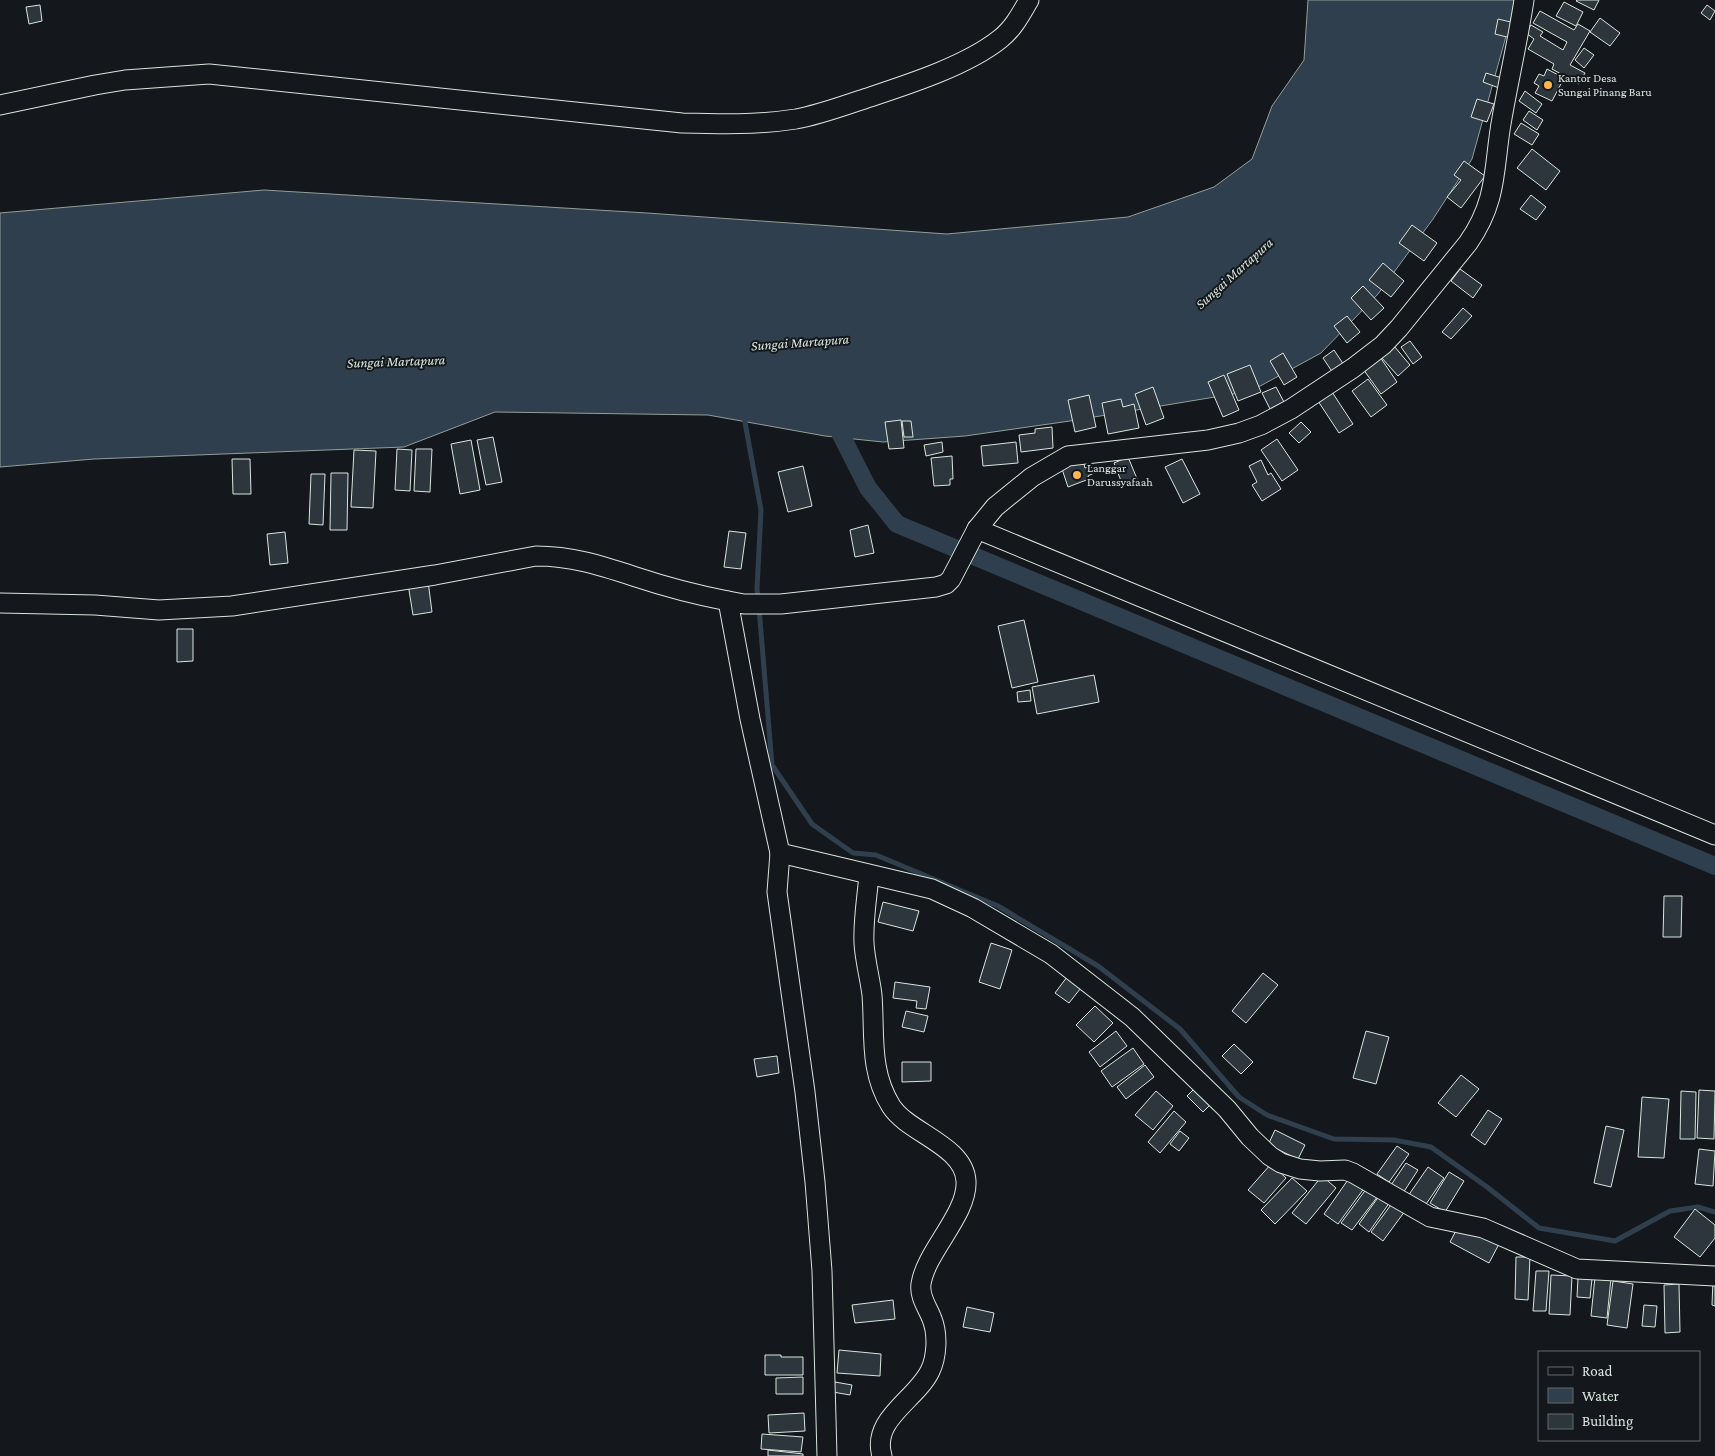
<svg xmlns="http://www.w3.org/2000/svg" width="1715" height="1456" font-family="'Crimson Pro',serif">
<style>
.water{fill:#2f3f4d;stroke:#939e99}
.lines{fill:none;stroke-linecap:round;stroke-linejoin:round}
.stream{stroke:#2f3f4d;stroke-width:5}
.canal{stroke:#2f3f4d;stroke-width:18}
.building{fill:#2c363c;stroke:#d8e6dc}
.minor-casing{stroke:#d8e6dc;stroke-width:21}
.minor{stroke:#14181c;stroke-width:19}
.poi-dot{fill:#ffb74d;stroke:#14181c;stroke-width:2}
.labels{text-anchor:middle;stroke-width:4;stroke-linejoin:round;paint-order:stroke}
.poi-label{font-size:12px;fill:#d8e6dc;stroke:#14181c;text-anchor:start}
.water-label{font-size:14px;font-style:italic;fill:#d8e6dc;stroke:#14181c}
</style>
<rect width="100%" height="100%" fill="#14181c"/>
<polygon class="water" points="1308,0 1516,0 1472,159 1433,219 1378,294 1321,353 1251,391 1070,421 965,436 883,442 825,436 708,415 495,412 404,447 94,459 0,467 0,213 264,190 647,213 947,234 1128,217 1214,187 1252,159 1272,106 1304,60"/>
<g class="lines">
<g class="stream">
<polyline points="744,417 761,510 757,589 758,599"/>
<polyline points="759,608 772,765 812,824 853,853 876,855 998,906 1098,966 1180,1029 1239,1097 1267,1115 1334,1139 1394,1140 1431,1147 1487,1187 1539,1228 1615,1241 1670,1211 1698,1207 1715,1212"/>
</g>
<polyline class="canal" points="832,417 868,488 897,524 1715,866"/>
</g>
<g class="building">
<polygon points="1577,0 1599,0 1594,10 1576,1"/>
<polygon points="1564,2 1583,12 1576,26 1556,16"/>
<polygon points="40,5 42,21 29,24 26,7"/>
<polygon points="1707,5 1715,11 1710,20 1701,13"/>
<polygon points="1540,11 1574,30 1578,24 1590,31 1570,65 1585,73 1579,84 1552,69 1554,64 1528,49 1534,39 1526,33 1531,25 1543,32 1540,36 1563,50 1567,42 1533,23"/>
<polygon points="1600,18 1620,33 1610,46 1590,32"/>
<polygon points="1498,19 1515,23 1511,38 1495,34"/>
<polygon points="1584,48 1594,55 1584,68 1575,60"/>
<polygon points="1547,69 1564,78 1552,101 1535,93 1539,86 1534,83 1539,74 1544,76"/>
<polygon points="1486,73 1502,78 1499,88 1483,82"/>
<polygon points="1525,91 1542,104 1536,113 1519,101"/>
<polygon points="1477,99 1494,104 1487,122 1471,117"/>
<polygon points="1529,111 1543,120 1537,130 1523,120"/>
<polygon points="1521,123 1539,134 1532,145 1514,134"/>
<polygon points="1532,149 1560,171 1546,190 1517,168"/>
<polygon points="1464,161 1485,176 1461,208 1447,197 1461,180 1454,175"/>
<polygon points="1531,195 1546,207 1536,220 1520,209"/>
<polygon points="1412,225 1437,243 1424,261 1399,243"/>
<polygon points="1383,263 1404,281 1391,297 1369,280"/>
<polygon points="1460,269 1482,285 1473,298 1451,281"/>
<polygon points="1363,286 1384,308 1371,320 1351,298"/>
<polygon points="1463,308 1472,316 1451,339 1442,332"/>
<polygon points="1347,316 1360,332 1347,343 1334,326"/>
<polygon points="1410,341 1422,357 1413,364 1401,347"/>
<polygon points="1394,346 1410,365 1398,376 1381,357"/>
<polygon points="1334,350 1344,365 1333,373 1323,358"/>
<polygon points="1283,353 1297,377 1284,385 1270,361"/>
<polygon points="1380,357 1397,382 1381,394 1363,369"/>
<polygon points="1250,365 1261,392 1238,401 1227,374"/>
<polygon points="1224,375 1239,410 1223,417 1208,382"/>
<polygon points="1368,379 1387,405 1371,417 1352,391"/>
<polygon points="1153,387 1164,418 1146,425 1135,394"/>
<polygon points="1276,387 1284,402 1270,409 1262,393"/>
<polygon points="1332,392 1353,424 1339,433 1318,401"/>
<polygon points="1089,395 1096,427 1075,432 1068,400"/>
<polygon points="1121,399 1123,407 1134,404 1139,428 1108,434 1102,403"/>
<polygon points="901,420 904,448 889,449 885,422"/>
<polygon points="902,421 911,421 913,437 904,437"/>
<polygon points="1301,422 1311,432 1299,443 1289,433"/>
<polygon points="1052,427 1053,448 1021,452 1019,435 1035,433 1035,429"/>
<polygon points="493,437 502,482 486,485 477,440"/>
<polygon points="1277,439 1298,470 1282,481 1261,450"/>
<polygon points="471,440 480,490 460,494 451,444"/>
<polygon points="942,442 943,452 926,456 924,445"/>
<polygon points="1016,442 1018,463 983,466 981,446"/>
<polygon points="397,449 412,450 410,491 395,490"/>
<polygon points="416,449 432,449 430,492 414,491"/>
<polygon points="354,450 376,451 373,508 351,507"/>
<polygon points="952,456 953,479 950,479 950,485 934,486 931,458"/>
<polygon points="1128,457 1138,481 1123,486 1114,463"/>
<polygon points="232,459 250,459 251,494 233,494"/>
<polygon points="1182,459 1200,494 1183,503 1165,467"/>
<polygon points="1261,460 1268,475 1271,473 1281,489 1262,501 1252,485 1257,482 1249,466"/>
<polygon points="1083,461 1085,468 1091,466 1094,473 1088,476 1089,479 1068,487 1062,469"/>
<polygon points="803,466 812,506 788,512 778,472"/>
<polygon points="331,473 348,473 347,530 330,530"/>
<polygon points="311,474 325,474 323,525 309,524"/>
<polygon points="868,525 874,553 855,557 850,530"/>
<polygon points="729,531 746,533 741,569 724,567"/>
<polygon points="285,532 288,563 270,565 267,534"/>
<polygon points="428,581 432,612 413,615 408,584"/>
<polygon points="1024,620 1038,682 1012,688 998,626"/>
<polygon points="177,629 193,629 193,661 177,662"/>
<polygon points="1094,675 1099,702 1037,714 1032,687"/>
<polygon points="1030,690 1031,701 1018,702 1017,692"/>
<polygon points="1664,896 1682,896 1681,937 1663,937"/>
<polygon points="883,902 919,911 913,931 878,922"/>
<polygon points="991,943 1012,950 1000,989 979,982"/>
<polygon points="1070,973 1084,984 1069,1003 1055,993"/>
<polygon points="1263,973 1278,985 1246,1023 1232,1011"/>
<polygon points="895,982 930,987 926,1009 916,1008 917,1001 893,998"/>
<polygon points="1095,1006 1113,1023 1094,1042 1076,1025"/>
<polygon points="906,1011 928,1016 924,1032 902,1027"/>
<polygon points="1116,1031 1127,1046 1100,1067 1089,1052"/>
<polygon points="1366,1031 1389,1037 1376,1084 1353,1078"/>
<polygon points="1234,1044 1253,1062 1241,1074 1222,1056"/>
<polygon points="1133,1048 1144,1064 1112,1087 1101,1071"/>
<polygon points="777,1056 779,1073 757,1077 754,1059"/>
<polygon points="902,1062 931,1062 931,1081 902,1082"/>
<polygon points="1145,1065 1154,1077 1126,1099 1117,1087"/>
<polygon points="1461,1075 1479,1089 1456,1117 1438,1103"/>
<polygon points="1198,1085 1214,1101 1203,1112 1187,1096"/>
<polygon points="1699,1090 1715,1091 1714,1139 1697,1138"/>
<polygon points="1156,1091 1173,1106 1153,1130 1135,1115"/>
<polygon points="1681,1091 1696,1092 1695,1139 1680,1139"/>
<polygon points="1642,1097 1669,1099 1664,1158 1638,1157"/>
<polygon points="1488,1110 1502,1119 1485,1145 1471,1135"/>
<polygon points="1174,1111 1186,1122 1160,1153 1148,1142"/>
<polygon points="1606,1126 1624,1130 1611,1187 1594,1183"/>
<polygon points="1275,1130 1305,1145 1298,1159 1268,1145"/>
<polygon points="1180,1131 1189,1138 1179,1151 1170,1144"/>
<polygon points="1397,1146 1409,1154 1389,1182 1377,1174"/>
<polygon points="1699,1149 1715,1151 1713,1186 1695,1184"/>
<polygon points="1406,1163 1418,1170 1403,1193 1391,1185"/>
<polygon points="1271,1164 1286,1178 1264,1203 1248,1190"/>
<polygon points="1428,1167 1444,1178 1424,1207 1408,1196"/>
<polygon points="1449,1172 1464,1181 1445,1212 1430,1203"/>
<polygon points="1322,1176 1336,1188 1306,1224 1292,1213"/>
<polygon points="1350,1177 1365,1187 1338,1224 1324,1214"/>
<polygon points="1292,1178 1307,1191 1275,1224 1261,1210"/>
<polygon points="1367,1188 1378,1196 1352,1230 1341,1223"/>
<polygon points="1382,1192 1392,1199 1369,1232 1359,1224"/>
<polygon points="1393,1202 1405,1211 1383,1241 1371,1232"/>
<polygon points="1695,1209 1715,1225 1715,1238 1700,1257 1674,1237"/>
<polygon points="1460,1223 1499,1244 1489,1263 1450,1242"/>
<polygon points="1516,1257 1530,1257 1528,1300 1515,1299"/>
<polygon points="1536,1271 1549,1271 1546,1311 1533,1311"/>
<polygon points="1551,1275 1572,1276 1570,1315 1549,1314"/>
<polygon points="1595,1277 1611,1278 1607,1318 1591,1316"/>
<polygon points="1578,1278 1592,1279 1590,1298 1577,1297"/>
<polygon points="1713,1280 1715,1280 1715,1306 1712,1305"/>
<polygon points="1613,1281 1633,1284 1627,1328 1607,1325"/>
<polygon points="1679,1284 1680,1332 1665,1333 1664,1285"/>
<polygon points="893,1300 895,1319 855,1323 852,1305"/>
<polygon points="1644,1305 1657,1306 1655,1327 1642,1326"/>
<polygon points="967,1307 994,1313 990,1332 963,1327"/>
<polygon points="839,1350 881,1354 880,1376 837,1373"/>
<polygon points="765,1355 781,1355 781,1357 803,1357 803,1375 765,1375"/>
<polygon points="803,1377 803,1394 776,1394 776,1378"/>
<polygon points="835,1382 852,1385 850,1395 833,1392"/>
<polygon points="804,1413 805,1431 769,1433 768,1415"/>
<polygon points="762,1434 803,1437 801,1452 761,1449"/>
<polygon points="768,1450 803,1454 803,1456 768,1456"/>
</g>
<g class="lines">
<g class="minor-casing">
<g id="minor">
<path d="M1524,0C1518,40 1509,78 1502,118C1493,166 1499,199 1468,243L1399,328L1383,345L1353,368L1291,409L1261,425L1239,433L1208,440L1068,456L1032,477L995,507L977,529L951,579L946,584L936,587L781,604H744L728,601L750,719L780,853L932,889L973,908L1051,954L1132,1017L1227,1109L1250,1137L1270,1156L1281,1163L1300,1169L1320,1171L1345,1170L1353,1173L1430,1217L1483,1228L1577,1269L1715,1276"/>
<path d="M0,105L95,85L125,80L209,74L682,123C720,124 758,125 796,119C818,115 840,107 861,100C903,86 965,67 1000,39C1013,29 1021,14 1029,0"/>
<polyline points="977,529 1715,835"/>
<path d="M0,603L95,605L159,610L232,606L435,575L536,556C572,556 602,566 636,577C666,587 697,595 728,601"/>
<polyline points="780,853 777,892 805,1092 815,1182 822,1271 827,1456"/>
<path d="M869,875C867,898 863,920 864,943C865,961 870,978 872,995C875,1034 869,1071 891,1106C908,1133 964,1145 966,1181C968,1214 926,1251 921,1284C919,1297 928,1308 932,1319C938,1334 937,1357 930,1371C916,1400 871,1419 882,1456"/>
</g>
</g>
<use href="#minor" class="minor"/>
</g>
<g class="poi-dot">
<circle cx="1548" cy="85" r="5"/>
<circle cx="1077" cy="475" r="5"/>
</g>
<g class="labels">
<g class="poi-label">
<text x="1558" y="82">Kantor Desa<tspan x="1558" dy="14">Sungai Pinang Baru</tspan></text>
<text x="1087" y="472">Langgar<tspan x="1087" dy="14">Darussyafaah</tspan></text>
</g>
<g class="water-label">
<text transform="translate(1234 273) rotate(-42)" y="5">Sungai Martapura</text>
<text transform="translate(800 342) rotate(-4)" y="5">Sungai Martapura</text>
<text transform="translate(396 361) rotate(-2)" y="5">Sungai Martapura</text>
</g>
</g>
<rect x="1538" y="1351" width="162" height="90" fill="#14181c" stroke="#626a69"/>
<rect x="1548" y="1367" width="25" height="8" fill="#14181c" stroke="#626a69"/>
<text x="1582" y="1376" font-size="15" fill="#d8e6dc">Road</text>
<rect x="1548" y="1388" width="25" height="15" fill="#2f3f4d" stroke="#626a69"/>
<text x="1582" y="1401" font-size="15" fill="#d8e6dc">Water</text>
<rect x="1548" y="1414" width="25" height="15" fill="#2c363c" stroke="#626a69"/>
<text x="1582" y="1426" font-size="15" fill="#d8e6dc">Building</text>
</svg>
